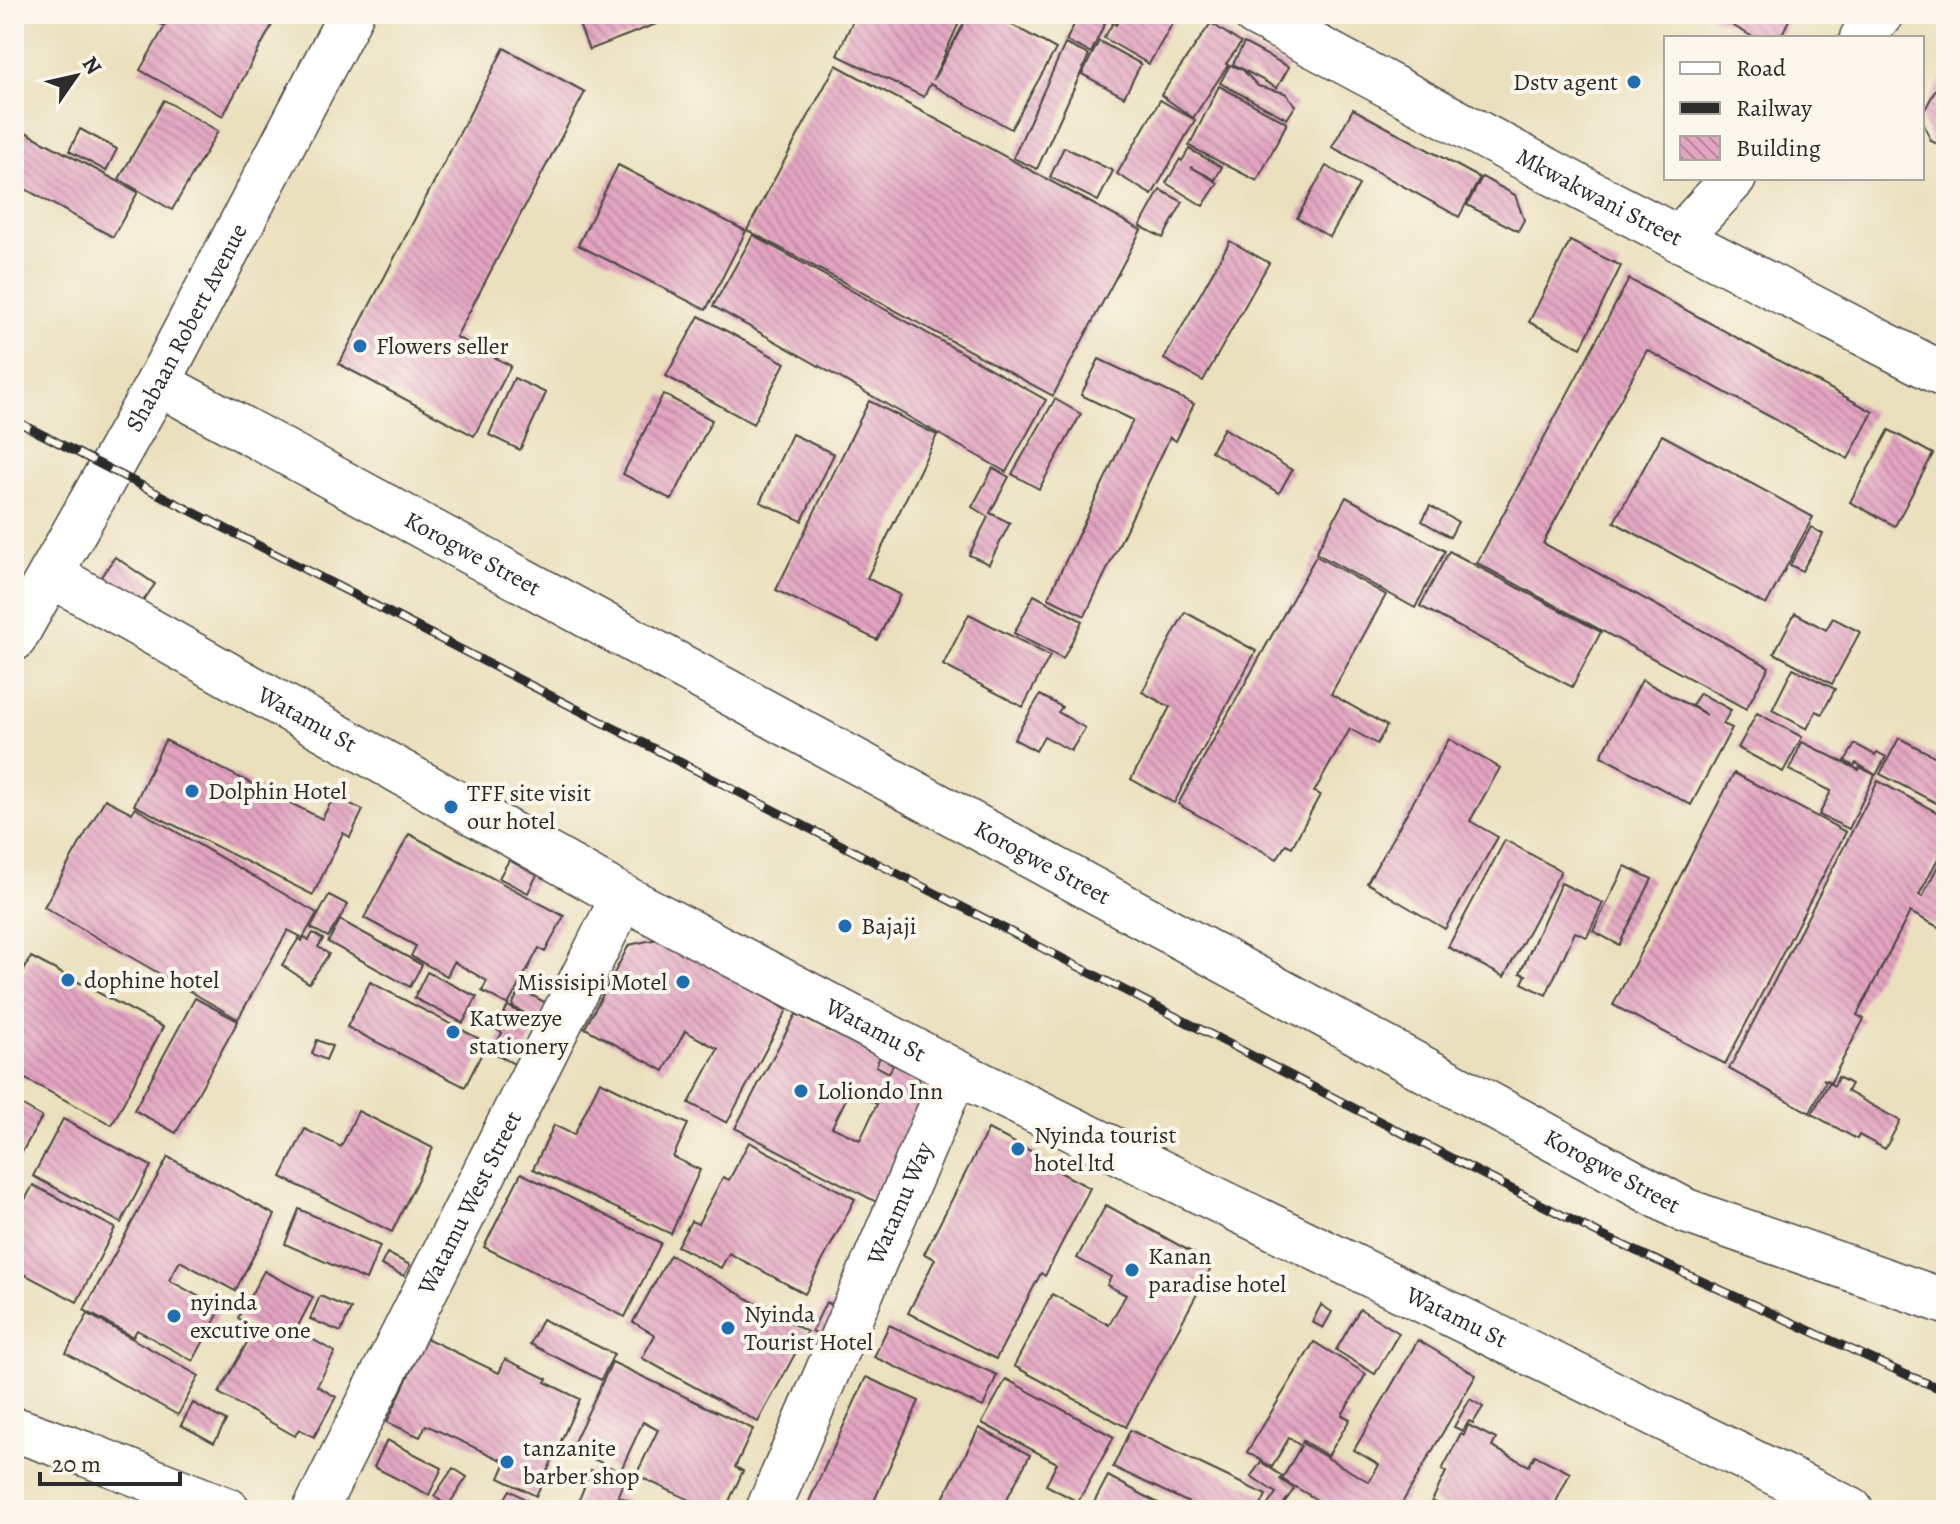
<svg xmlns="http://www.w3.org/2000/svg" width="1960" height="1524" font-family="Alegreya,serif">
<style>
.building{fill:url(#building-back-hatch);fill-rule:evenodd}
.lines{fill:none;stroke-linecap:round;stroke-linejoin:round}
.minor-casing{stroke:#484641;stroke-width:47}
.major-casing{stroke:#484641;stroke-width:47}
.minor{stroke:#fff;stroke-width:44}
.major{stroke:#fff;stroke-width:44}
.rail-casing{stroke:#2b2b2b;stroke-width:9}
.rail{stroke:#fbf7ec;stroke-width:6;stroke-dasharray:18;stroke-linecap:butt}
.poi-dot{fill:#1f6fb2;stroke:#fbf7ec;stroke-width:3}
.labels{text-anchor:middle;stroke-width:8;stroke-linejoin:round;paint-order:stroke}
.poi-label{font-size:24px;fill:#2b2b2b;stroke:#fbf7ec;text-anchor:start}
.street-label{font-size:24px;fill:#2b2b2b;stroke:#fbf7ec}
</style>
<defs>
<pattern id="building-back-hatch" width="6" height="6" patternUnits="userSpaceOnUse" patternTransform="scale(2)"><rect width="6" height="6" fill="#e3a4c1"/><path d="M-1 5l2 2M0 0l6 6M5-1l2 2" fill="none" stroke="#b8869d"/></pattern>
</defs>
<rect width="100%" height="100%" fill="#fbf7ec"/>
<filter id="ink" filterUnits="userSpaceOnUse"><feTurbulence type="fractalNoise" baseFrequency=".0125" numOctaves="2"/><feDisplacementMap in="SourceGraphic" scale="16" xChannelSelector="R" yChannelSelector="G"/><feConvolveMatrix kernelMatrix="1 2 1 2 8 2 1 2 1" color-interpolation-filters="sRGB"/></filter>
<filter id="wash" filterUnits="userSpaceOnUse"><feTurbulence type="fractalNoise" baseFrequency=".006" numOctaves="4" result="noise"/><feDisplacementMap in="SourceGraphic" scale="32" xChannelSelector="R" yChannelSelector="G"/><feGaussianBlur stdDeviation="1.8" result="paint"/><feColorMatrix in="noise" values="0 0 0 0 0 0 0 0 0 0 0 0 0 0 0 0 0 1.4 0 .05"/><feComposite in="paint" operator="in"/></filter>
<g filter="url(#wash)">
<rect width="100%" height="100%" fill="#ebe0bd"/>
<g id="blocks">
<g class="building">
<polygon points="153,14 278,14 223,116 140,70 165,26 159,23 162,18"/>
<polygon points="575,14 682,14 589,50"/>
<polygon points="856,14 963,14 933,80 969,14 992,14 1056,49 1011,129 930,84 924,97 837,55"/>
<polygon points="1079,14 1109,14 1091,53 1066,41"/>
<polygon points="1122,14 1178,14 1149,64 1104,38 1113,23 1116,25"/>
<polygon points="1708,14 1792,14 1781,36 1768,38 1755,38 1721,19 1720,22"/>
<polygon points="1211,23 1241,43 1226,64 1228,65 1193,118 1161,95"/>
<polygon points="1099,41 1141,64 1124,97 1082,74"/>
<polygon points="1244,43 1289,67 1277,88 1233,64"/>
<polygon points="1065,44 1089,55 1037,169 1013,158"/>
<polygon points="504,48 585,92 456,337 511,366 474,436 339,364"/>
<polygon points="836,65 1141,230 1053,396 747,230"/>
<polygon points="1230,65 1242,69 1258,86 1285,93 1296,105 1287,119 1220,83"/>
<polygon points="1946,70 1946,148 1931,141 1922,120 1922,115"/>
<polygon points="1219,86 1287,123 1257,181 1189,146"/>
<polygon points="164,100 218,131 172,210 119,179"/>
<polygon points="1160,100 1195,120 1152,195 1117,174"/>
<polygon points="1353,109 1480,178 1459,217 1332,147"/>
<polygon points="14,126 138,192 113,237 14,183"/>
<polygon points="80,129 117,149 106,171 69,151"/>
<polygon points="1064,147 1113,171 1098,201 1050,177"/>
<polygon points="1189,149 1222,167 1215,180 1191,167 1218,183 1203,206 1166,183 1180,159 1182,161"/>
<polygon points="618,165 746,231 706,310 578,245"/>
<polygon points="1326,166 1359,185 1330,237 1297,218"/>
<polygon points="1482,177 1515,195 1524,220 1518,231 1467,205"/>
<polygon points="1160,190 1183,202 1163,238 1140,226"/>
<polygon points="753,235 1046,400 1006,472 713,306"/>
<polygon points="1230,241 1269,263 1203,381 1164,359"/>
<polygon points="1570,241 1621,266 1581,348 1529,322"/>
<polygon points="1629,279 1873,412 1848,459 1647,350 1543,543 1769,667 1746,709 1477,563"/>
<polygon points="699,316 785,363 753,424 666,376"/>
<polygon points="1099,359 1194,404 1176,441 1170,437 1085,616 1048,598 1133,420 1081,395"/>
<polygon points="514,378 546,393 520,450 489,435"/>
<polygon points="663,394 712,420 672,500 623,474"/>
<polygon points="1055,399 1081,414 1039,489 1012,474"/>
<polygon points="869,401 937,435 867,578 900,595 877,640 776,590"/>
<polygon points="1224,428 1292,470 1279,493 1211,451"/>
<polygon points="1889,430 1933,454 1895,526 1850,502"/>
<polygon points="792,434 834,454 802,521 760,502"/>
<polygon points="1662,435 1813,517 1766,605 1614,522"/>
<polygon points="993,468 1009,477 990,513 1010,523 989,564 969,555 988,517 972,507"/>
<polygon points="1346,497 1445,551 1415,608 1316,553"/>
<polygon points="1430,506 1458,522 1450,537 1422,521"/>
<polygon points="1811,527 1823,534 1802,571 1790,565"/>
<polygon points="1449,551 1601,632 1572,687 1420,606"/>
<polygon points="1316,556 1386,595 1331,694 1387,726 1377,744 1350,729 1314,792 1320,795 1292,847 1286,844 1277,859 1178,804"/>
<polygon points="115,557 155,584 136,611 96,584"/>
<polygon points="1034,595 1082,621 1063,659 1014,633"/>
<polygon points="1185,612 1256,651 1174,803 1131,779 1170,707 1142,692"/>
<polygon points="1795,613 1826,630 1833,618 1860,632 1832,684 1774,653"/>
<polygon points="969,614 1050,656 1023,707 943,665"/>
<polygon points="1793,668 1835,689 1822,714 1816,711 1807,729 1772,710"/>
<polygon points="1642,680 1707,715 1692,705 1700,693 1731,710 1723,724 1732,728 1691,805 1601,756"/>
<polygon points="1040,695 1062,707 1058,712 1085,728 1071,751 1044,736 1036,751 1014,739"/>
<polygon points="1757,713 1802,737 1783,772 1738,748"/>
<polygon points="1899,738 1946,762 1946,808 1880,774"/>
<polygon points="1449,739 1500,768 1470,821 1498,837 1445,929 1367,883"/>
<polygon points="165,740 322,819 334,796 363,810 350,837 343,833 313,895 134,805"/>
<polygon points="1802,742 1859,770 1860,767 1875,775 1849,829 1819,815 1831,791 1789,770"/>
<polygon points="1855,744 1875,755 1877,752 1886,757 1876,775 1856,763 1854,766 1845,761"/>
<polygon points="1734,773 1846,832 1725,1064 1613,1005"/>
<polygon points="1878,781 1946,817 1946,843 1919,895 1922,897 1946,850 1946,931 1910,912 1857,1015 1864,1019 1831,1082 1823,1079 1826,1081 1810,1113 1729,1069"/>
<polygon points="105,799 132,813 135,808 317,913 303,938 288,930 238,1019 44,907"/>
<polygon points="409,834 564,916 545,952 539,948 508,1005 482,991 487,981 454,962 447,976 411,956 416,946 364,918"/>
<polygon points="1505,840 1561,871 1504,977 1448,947"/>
<polygon points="509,860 537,875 528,893 499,878"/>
<polygon points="1625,866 1652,879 1619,945 1593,931"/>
<polygon points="1561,883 1603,903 1587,937 1575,932 1546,995 1522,983 1526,975 1520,973"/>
<polygon points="329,895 348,905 328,937 311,928"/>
<polygon points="340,920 422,965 410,987 328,942"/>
<polygon points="313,933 323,939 318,947 329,954 309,983 282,965 299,938 302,941 304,937 309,940"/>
<polygon points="662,938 787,1010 727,1123 689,1103 718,1049 685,1031 664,1071 585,1028 629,945"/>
<polygon points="31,957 163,1027 112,1125 14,1073 14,989"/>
<polygon points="427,972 477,997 463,1023 414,998"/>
<polygon points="370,982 487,1043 465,1087 347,1027"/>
<polygon points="520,989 548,1004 539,1021 512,1006"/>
<polygon points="195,998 238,1021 176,1133 134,1110"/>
<polygon points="508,1006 539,1023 516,1065 492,1052 502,1033 495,1029"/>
<path d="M796,1014L880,1057L876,1066L889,1073L894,1063L918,1075L925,1117L880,1204L735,1128ZM850,1091L877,1104L860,1140L832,1127Z"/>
<polygon points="317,1040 332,1046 326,1060 312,1054"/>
<polygon points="1838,1077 1851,1084 1847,1091 1900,1121 1885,1149 1859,1135 1857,1139 1812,1114 1829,1083 1834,1086"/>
<polygon points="600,1081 688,1124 673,1157 700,1170 671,1234 533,1169 554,1125 574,1135"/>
<polygon points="14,1101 42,1117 14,1166"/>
<polygon points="358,1111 433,1148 392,1232 281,1177 305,1129 341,1147"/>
<polygon points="63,1119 151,1166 121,1223 33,1176"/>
<polygon points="988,1129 1044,1158 1042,1163 1090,1188 1045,1276 1041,1273 996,1359 908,1313 935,1259 924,1254"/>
<polygon points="749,1142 855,1199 805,1294 729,1253 721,1268 677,1246 691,1221 698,1224 723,1177 729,1180"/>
<polygon points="168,1157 275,1215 235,1291 180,1261 169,1280 221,1309 193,1361 137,1330 133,1337 84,1310"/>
<polygon points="521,1173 661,1243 625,1317 484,1247"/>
<polygon points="33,1185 115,1228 77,1302 14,1269 14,1220"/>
<polygon points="1106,1205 1213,1264 1126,1427 1014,1366 1052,1294 1109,1325 1126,1295 1107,1285 1111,1277 1077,1258"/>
<polygon points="299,1209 380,1246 366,1280 285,1244"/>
<polygon points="387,1253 410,1265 404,1276 381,1265"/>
<polygon points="670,1255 807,1332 758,1422 642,1358 655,1335 633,1322"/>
<polygon points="264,1271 313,1297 296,1330 335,1352 317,1386 336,1397 314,1437 299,1429 295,1436 219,1393 255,1328 238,1318"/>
<polygon points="320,1296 351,1309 341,1332 310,1319"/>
<polygon points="826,1302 845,1312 832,1341 812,1331"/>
<polygon points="1321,1305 1332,1312 1323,1328 1312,1322"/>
<polygon points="1360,1309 1399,1333 1375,1374 1336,1350"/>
<polygon points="88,1314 199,1376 178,1415 66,1353"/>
<polygon points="542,1319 614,1354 601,1380 530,1344"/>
<polygon points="889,1325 997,1375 983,1407 874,1357"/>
<polygon points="426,1338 499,1373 505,1359 547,1379 545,1382 580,1399 536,1496 499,1478 506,1462 426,1425 420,1437 387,1422"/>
<polygon points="1418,1340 1476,1375 1398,1510 1334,1510 1282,1479 1301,1446 1289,1438 1272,1467 1247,1452 1314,1342 1366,1374 1342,1415 1350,1419 1328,1456 1303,1441 1302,1443 1369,1482 1379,1465 1354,1450"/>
<polygon points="612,1362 753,1429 735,1467 743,1471 725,1510 711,1510 636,1475 658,1430 643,1422 620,1472 571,1448"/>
<polygon points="866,1377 919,1401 870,1510 805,1510"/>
<polygon points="1006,1379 1114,1437 1078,1502 1046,1485 1057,1463 982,1423"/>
<polygon points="1470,1399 1483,1407 1473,1423 1469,1421 1463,1431 1454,1427"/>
<polygon points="193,1403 226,1421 214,1443 181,1425"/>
<polygon points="1468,1425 1496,1439 1492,1447 1529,1466 1535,1455 1570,1473 1552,1510 1449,1510 1432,1501 1446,1472 1442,1470 1461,1433 1464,1435"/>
<polygon points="979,1428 1030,1455 1001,1510 937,1510"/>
<polygon points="1130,1430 1266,1495 1259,1510 1204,1510 1113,1467"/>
<polygon points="387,1440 442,1468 429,1495 374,1467"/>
<polygon points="1261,1462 1282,1476 1280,1479 1294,1489 1279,1510 1264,1510 1276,1493 1251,1476"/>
<polygon points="453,1468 467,1477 448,1506 434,1496"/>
<polygon points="591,1470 623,1482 618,1496 651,1510 575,1510"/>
<polygon points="1108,1476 1158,1503 1156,1507 1160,1510 1090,1510"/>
<polygon points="510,1490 533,1504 529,1510 498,1510"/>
</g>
</g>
</g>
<g filter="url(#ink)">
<use href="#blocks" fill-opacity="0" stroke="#484641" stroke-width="2"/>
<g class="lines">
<g class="minor-casing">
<g id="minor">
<polyline points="1862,38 1881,14"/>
<polyline points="1678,239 1734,178"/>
<path id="s1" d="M158,383L1686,1211L1946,1302"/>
<path id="s2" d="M51,575L623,897L956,1072L1851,1510"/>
<polyline points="14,1429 88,1455 228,1510"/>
<path id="s3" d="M315,1510L623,897"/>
<path id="s4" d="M768,1510L956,1072"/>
</g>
</g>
<g class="major-casing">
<g id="major">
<path id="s5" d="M1255,14L1581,188L1946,376"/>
<path id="s6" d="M14,639L158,383L351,14"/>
</g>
</g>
<use href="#minor" class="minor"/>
<use href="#major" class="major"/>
<g class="rail-casing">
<polyline id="rail" points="14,420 1601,1235 1907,1375 1946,1391"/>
</g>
<use href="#rail" class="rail"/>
</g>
</g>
<g class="poi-dot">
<circle cx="1634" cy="82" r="8"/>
<circle cx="360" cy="346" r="8"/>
<circle cx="192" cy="791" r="8"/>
<circle cx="451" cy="807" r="8"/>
<circle cx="845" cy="926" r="8"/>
<circle cx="68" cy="980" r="8"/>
<circle cx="683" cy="982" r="8"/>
<circle cx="453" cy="1032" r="8"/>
<circle cx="801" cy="1091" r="8"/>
<circle cx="1018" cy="1149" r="8"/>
<circle cx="1132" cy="1270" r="8"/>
<circle cx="174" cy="1316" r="8"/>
<circle cx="728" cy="1328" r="8"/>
<circle cx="507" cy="1462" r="8"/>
</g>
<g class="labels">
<g class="poi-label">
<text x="1618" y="90" text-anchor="end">Dstv agent</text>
<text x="376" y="354">Flowers seller</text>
<text x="208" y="799">Dolphin Hotel</text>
<text x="467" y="801">TFF site visit<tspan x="467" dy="28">our hotel</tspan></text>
<text x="861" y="934">Bajaji</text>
<text x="84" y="988">dophine hotel</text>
<text x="667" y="990" text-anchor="end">Missisipi Motel</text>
<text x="469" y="1026">Katwezye<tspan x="469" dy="28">stationery</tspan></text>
<text x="817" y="1099">Loliondo Inn</text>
<text x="1034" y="1143">Nyinda tourist<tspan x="1034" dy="28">hotel ltd</tspan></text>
<text x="1148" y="1264">Kanan<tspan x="1148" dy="28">paradise hotel</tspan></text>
<text x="190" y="1310">nyinda<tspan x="190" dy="28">excutive one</tspan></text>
<text x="744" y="1322">Nyinda<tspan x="744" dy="28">Tourist Hotel</tspan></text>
<text x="523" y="1456">tanzanite<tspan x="523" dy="28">barber shop</tspan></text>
</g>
<g class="street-label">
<text dy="8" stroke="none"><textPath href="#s5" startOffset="390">Mkwakwani Street</textPath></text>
<text dy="8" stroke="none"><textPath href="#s6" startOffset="356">Shabaan Robert Avenue</textPath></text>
<text dy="8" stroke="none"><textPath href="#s1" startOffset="358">Korogwe Street</textPath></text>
<text dy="8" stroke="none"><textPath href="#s2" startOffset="294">Watamu St</textPath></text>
<text dy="8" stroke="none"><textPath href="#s1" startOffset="1006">Korogwe Street</textPath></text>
<text dy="8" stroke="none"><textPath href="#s2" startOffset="942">Watamu St</textPath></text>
<text dy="8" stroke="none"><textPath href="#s1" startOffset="1654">Korogwe Street</textPath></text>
<text dy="8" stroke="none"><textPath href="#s3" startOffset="344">Watamu West Street</textPath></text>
<text dy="8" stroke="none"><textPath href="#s4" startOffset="334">Watamu Way</textPath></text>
<text dy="8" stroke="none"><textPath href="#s2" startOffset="1590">Watamu St</textPath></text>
</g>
</g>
<rect width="1960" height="1524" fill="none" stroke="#fbf7ec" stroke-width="48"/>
<rect x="1664" y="36" width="260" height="144" fill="#fbf7ec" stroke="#a8a59f" stroke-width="2"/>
<rect x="1680" y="62" width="40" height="12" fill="#ffffff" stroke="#a8a59f" stroke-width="2"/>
<text x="1736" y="76" font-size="24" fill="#2b2b2b">Road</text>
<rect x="1680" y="102" width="40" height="12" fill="#2b2b2b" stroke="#a8a59f" stroke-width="2"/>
<text x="1736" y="116" font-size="24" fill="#2b2b2b">Railway</text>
<rect x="1680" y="136" width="40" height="24" fill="url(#building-back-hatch)" stroke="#a8a59f" stroke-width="2"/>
<text x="1736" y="156" font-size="24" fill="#2b2b2b">Building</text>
<g transform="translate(76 76) rotate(56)" stroke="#fbf7ec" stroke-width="6" paint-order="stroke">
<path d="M0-6L14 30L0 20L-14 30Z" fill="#2b2b2b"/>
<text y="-12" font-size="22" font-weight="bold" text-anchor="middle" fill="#2b2b2b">N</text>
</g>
<path d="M40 1472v12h140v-12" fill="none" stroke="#2b2b2b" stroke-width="4"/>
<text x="52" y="1472" font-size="24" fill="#2b2b2b" stroke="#fbf7ec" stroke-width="6" paint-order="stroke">20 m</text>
</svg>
